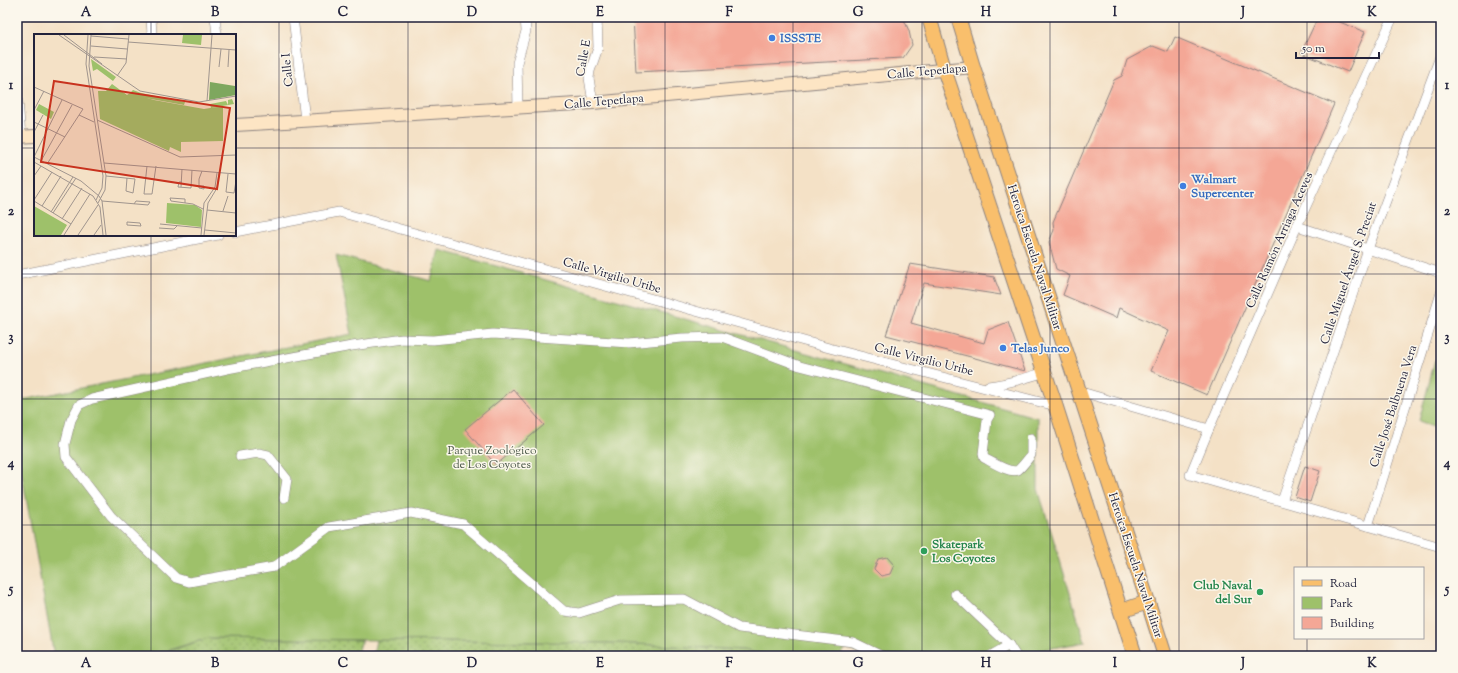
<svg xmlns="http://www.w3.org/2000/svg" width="1458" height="673" font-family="'Sorts Mill Goudy',serif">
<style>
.grass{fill:url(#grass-dots);stroke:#607252}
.green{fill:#9ec16a;stroke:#607252}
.building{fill:#f4a796}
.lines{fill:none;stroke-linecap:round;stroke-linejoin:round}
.street-casing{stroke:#8b8280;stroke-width:10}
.secondary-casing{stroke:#8b8280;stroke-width:14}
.primary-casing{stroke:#8b8280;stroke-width:16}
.street{stroke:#fff;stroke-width:9}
.secondary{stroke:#fde5c4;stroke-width:12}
.primary{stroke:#f9bf6c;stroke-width:14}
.grid{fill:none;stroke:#22223b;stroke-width:1;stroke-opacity:0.55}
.shop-dot{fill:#3f7fe0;stroke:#fbf7ec;stroke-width:1.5}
.leisure-dot{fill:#2e9e5b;stroke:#fbf7ec;stroke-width:1.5}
.labels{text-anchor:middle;stroke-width:3;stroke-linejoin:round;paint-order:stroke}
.shop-label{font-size:12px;font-weight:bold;fill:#366cbe;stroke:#fbf7ec;text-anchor:start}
.street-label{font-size:12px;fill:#22223b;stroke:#fbf7ec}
.park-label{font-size:12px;fill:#4d5a4b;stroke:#fbf7ec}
.leisure-label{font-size:12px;font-weight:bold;fill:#27864d;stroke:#fbf7ec;text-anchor:start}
.inset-road{fill:none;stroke:#a0958e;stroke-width:1}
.view{fill:#c8321e;fill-opacity:0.15;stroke:#c8321e;stroke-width:2}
.inset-edge{fill:none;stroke:#22223b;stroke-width:2}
.neatline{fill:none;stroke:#22223b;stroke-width:1.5}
.grid-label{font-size:13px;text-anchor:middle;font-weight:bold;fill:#22223b}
</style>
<defs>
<pattern id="grass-dots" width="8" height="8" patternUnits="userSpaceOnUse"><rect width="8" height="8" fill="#9ec16a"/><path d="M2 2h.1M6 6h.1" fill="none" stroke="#809c58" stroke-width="1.8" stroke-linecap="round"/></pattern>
</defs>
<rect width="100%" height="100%" fill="#fbf7ec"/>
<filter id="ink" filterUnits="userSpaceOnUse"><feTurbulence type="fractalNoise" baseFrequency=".025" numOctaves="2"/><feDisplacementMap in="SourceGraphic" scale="8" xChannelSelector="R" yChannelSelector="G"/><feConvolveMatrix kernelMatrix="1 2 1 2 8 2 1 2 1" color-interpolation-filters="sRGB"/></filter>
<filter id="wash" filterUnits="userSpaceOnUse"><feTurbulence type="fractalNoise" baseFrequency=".012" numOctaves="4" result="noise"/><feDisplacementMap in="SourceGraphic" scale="16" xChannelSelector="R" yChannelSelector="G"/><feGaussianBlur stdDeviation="0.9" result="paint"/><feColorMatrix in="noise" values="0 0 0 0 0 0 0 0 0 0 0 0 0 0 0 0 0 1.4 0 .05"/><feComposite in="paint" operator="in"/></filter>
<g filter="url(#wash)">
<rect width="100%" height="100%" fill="#f4e1c6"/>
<g class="grass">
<polygon points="208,638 362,640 357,656 167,656 166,652"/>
<polygon points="376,640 619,643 744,650 770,656 373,656"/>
</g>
<g class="green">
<polygon points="439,250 1038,418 1038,489 1085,642 1024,653 1023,656 863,656 846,648 840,656 770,656 744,650 619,643 208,638 150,656 54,656 17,446 17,401 352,334 336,255 431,281"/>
<polygon points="1435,360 1441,362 1441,429 1419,421"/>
</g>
<g id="blocks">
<g class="building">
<polygon points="633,17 903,17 909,31 912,45 903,58 636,72"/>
<polygon points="1318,17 1327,17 1365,32 1348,72 1301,53"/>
<polygon points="1175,37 1334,104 1207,395 1151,371 1169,331 1119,308 1116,318 1063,295 1070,276 1056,269 1049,242 1054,230 1053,222 1114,80 1122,76 1127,60 1153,46 1168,52"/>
<polygon points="910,264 994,277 1001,295 924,283 911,323 984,343 988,330 1008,322 1025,371 886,335"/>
<polygon points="513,389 544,425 496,465 465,429"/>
<polygon points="1305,466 1320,471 1310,502 1295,497"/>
<polygon points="887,557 894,565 890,574 881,576 874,569 878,559"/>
</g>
</g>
</g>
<g filter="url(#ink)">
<use href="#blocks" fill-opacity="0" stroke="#8b8280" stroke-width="1"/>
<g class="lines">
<g class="street-casing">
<g id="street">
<polyline points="151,17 152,35"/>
<polyline points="215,17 217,35"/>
<polyline points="293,17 305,120"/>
<polyline points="1393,17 1297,226 1209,429 1190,475 1441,547"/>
<polyline points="17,89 21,136"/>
<polyline points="593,103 589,78 590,71 598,48 597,17"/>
<polyline points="518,108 517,63 526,31 525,17"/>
<polyline points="1297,226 1441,273"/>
<polyline points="235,232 339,212 829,348 1056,406"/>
<polyline points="17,275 218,235"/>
<path d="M988,386C1008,384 1026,378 1045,372"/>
<polyline points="1078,391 1209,429"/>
<polyline points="240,456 259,453 268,455 287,479 284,498"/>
<polyline points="1282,501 1368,249 1441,54"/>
<polyline points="1368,526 1441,293"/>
<polyline points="955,594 1009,645"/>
<path d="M882,656L853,642L739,628L684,599L620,600L579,613L564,611L463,524L411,513L329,527L274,567L189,582L176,578L111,516L66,457L65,444L71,420L79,405L92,399L227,369L352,346L402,339L433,340L493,334L629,343L682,338L722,337L800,366L990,415L987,420L983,454L984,458C992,462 1010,474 1018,470C1023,466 1027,460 1031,455V438"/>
<polyline points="990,656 1009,645 1016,656"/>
</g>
</g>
<g class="secondary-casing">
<g id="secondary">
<polyline points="235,125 593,103 973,67"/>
<polyline points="17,137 35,136"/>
</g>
</g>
<g class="primary-casing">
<g id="primary">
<polyline points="929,17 944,69 1053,398 1135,656"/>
<polyline points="958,17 973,67 1148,602 1165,656"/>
<polyline points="1121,611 1148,602"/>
</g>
</g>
<use href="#street" class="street"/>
<use href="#secondary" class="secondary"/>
<use href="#primary" class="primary"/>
</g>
</g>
<path class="grid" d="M151,17V35M279,17V656M408,17V656M536,17V656M665,17V656M793,17V656M922,17V656M1050,17V656M1179,17V656M1307,17V568M17,148H35M235,148H1441M151,235V656M17,274H1441M17,399H1441M17,525H1441M1307,638V656"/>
<g class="shop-dot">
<circle cx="772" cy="38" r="4"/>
<circle cx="1183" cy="186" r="4"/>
<circle cx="1003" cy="348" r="4"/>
</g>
<g class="leisure-dot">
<circle cx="924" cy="551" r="4"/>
<circle cx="1260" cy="592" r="4"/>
</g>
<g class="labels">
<g class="shop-label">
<text x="780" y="42">ISSSTE</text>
<text x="1191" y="183">Walmart<tspan x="1191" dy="14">Supercenter</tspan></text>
<text x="1011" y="352">Telas Junco</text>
</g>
<g class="street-label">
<text transform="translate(583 58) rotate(-80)" y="4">Calle E</text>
<text transform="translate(287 70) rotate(-96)" y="4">Calle I</text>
<text transform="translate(927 71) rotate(-5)" y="4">Calle Tepetlapa</text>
<text transform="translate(604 101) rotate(-5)" y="4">Calle Tepetlapa</text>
<text transform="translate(1279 240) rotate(-66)" y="4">Calle Ramón Arriaga Aceves</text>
<text transform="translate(1035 257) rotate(72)" y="4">Heroica Escuela Naval Militar</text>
<text transform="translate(1348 273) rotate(-71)" y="4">Calle Miguel Ángel S. Preciat</text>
<text transform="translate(612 275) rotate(16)" y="4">Calle Virgilio Uribe</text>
<text transform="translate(924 359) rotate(14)" y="4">Calle Virgilio Uribe</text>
<text transform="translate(1393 406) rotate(-72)" y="4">Calle José Balbuena Vera</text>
<text transform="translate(1136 565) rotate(72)" y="4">Heroica Escuela Naval Militar</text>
</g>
<g class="park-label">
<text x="492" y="454">Parque Zoológico<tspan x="492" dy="14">de Los Coyotes</tspan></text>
</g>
<g class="leisure-label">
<text x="932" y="548">Skatepark<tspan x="932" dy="14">Los Coyotes</tspan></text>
<text x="1252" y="589" text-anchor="end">Club Naval<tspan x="1252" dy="14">del Sur</tspan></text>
</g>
</g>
<g transform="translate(34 34)">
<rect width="202" height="202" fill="#f4e1c6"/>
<path d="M57,25L82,43L79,47L63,35L59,37ZM99,56L107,59L151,68L150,71L106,63L96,59ZM198,65L200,70L177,74L176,70L192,67L194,71V66Z" fill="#9ec16a"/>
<path d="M176,48L201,52L202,49V61L175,66Z" fill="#7ea75e"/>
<path d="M149,1H168L167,11L148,9ZM78,50L93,61L96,59L120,66L170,75L189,72V107L147,108V118L136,113L135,117L66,85L64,57H72ZM5,70L20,78L17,85L2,76ZM133,169L161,171L168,176L167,193L132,189ZM0,172L33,191L27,201H0Z" fill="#9ec16a"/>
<path class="inset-road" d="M25,1L106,57L165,68L202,62M30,1L68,30M54,1L52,30L69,142L68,154L62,166M57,1L55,32L72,142L71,156L64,169M57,2L94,5M94,8L202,16M57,12L93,15M60,23L93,25M185,33L187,15M194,33L195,16M83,42L92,29L95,1M0,53L49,75L13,130M173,67L178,1M0,76L10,57M45,81L60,88M63,86L146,123L202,121M0,88L31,103M0,98L9,81M0,123L28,66M0,123L47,147L65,162L68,167L72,201M7,127L38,71M0,128L59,162L66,173L69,201M70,129L202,140M113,132L110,160H118L122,132M194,140L192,158L200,159L202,147M0,142L7,132M72,142L101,145L99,159L92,157L93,144M148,148H145L144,153L157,154L158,136M165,152H170V155L165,154V145L168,137M147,153L148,135M0,166L18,138M0,167L37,190M68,167L114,171L116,168L102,167L100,170M151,169V165L136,164L137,167L159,170L169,175M8,172L27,142M173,176L202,179M189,177L194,162M17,178L39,143M19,179L42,144M28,185L48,154M93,188L106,189L107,192L93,191ZM126,190L168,194M125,194L140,195L143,192M171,196L202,199M30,201L56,160M44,201L64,171M60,201L67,191M167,201L170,169L181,153L183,139M170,201L174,169L183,154L185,139"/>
<path class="view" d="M20,47L196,74L183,155L7,128Z"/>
<rect width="202" height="202" class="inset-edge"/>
</g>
<rect width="1458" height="673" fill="none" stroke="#fbf7ec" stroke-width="44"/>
<rect x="1294" y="567" width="130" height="72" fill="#fbf7ec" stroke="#a4a2a5"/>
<rect x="1302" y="580" width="20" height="6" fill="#f9bf6c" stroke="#a4a2a5"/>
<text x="1330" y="587" font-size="12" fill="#22223b">Road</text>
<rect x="1302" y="597" width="20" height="12" fill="#9ec16a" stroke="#a4a2a5"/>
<text x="1330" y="607" font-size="12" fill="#22223b">Park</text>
<rect x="1302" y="617" width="20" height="12" fill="#f4a796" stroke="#a4a2a5"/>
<text x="1330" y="627" font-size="12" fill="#22223b">Building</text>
<path d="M1296 52v6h83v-6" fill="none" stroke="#22223b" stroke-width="2"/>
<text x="1302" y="52" font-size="12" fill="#22223b" stroke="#fbf7ec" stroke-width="3" paint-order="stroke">50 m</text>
<rect x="22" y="22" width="1414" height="629" class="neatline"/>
<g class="grid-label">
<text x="86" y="16">A</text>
<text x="215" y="16">B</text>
<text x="343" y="16">C</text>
<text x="472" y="16">D</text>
<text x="600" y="16">E</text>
<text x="729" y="16">F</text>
<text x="858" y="16">G</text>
<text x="986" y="16">H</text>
<text x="1115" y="16">I</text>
<text x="1243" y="16">J</text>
<text x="1372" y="16">K</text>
<text x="11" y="89">1</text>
<text x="1447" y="89">1</text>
<text x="11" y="215">2</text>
<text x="1447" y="215">2</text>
<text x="11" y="341">3</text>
<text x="1447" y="341">3</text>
<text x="11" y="467">4</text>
<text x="1447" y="467">4</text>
<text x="11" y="593">5</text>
<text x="1447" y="593">5</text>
<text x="86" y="667">A</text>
<text x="215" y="667">B</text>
<text x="343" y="667">C</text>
<text x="472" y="667">D</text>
<text x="600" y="667">E</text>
<text x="729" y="667">F</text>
<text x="858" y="667">G</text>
<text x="986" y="667">H</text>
<text x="1115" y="667">I</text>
<text x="1243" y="667">J</text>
<text x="1372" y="667">K</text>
</g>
</svg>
